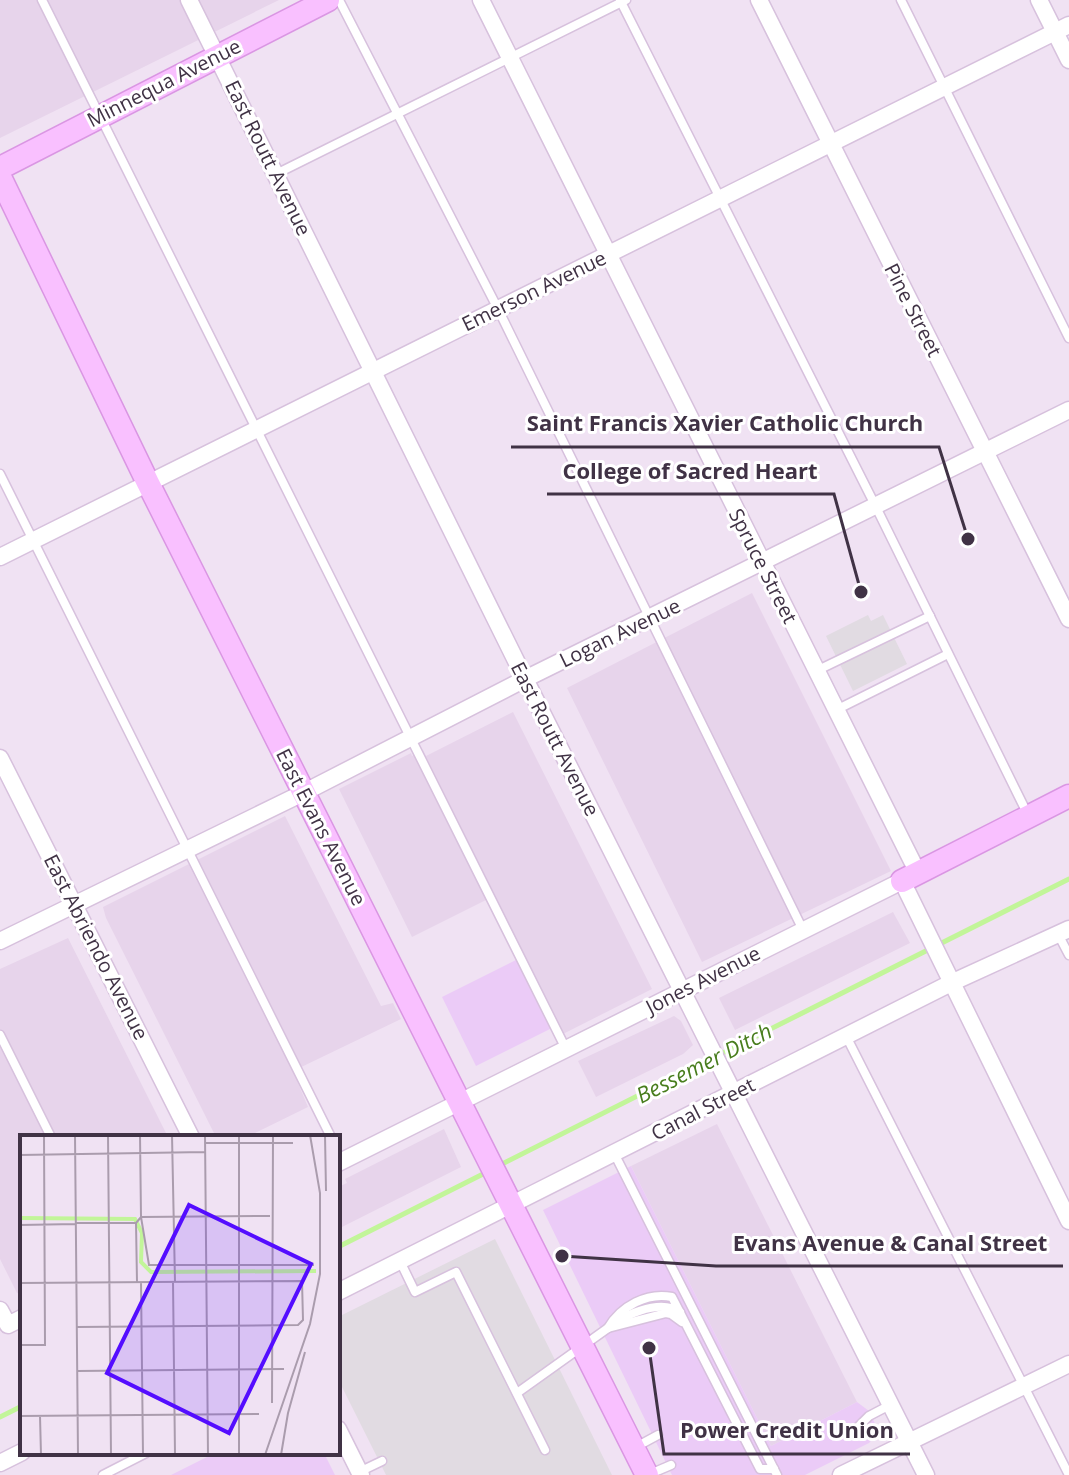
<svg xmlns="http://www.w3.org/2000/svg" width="1069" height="1475" font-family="'Open Sans',sans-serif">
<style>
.residential{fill:#e7d4eb}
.commercial{fill:#ebcbf7}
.parking{fill:#e1dbe2}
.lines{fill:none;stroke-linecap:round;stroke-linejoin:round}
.stream{stroke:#c2f599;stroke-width:5}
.lane-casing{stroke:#d7c1dd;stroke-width:11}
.street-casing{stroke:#d7c1dd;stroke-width:19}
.secondary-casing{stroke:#da96e3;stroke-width:25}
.lane{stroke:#fff;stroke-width:8}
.street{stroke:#fff;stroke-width:16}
.secondary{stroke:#f9c0ff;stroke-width:22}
.labels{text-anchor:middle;stroke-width:6;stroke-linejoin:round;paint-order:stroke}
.street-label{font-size:20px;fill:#403245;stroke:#fff}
.water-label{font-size:22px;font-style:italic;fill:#487d1d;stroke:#fff}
.inset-river{fill:none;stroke:#c2f599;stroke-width:4}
.inset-road{fill:none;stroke:#aa9cad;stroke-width:2}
.view{fill:#540dff;fill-opacity:0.15;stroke:#540dff;stroke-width:4}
.inset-edge{fill:none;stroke:#403245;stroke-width:4}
.leader{fill:none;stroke:#403245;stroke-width:3}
.callout-dot{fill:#403245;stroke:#fff;stroke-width:3}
.callout-label{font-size:22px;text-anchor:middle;font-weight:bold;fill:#403245;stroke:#fff;stroke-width:6;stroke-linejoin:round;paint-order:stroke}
</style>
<rect width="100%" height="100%" fill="#f0e2f3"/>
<g class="residential">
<polygon points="0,0 279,0 0,138"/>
<polygon points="752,593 891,871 702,962 567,688"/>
<polygon points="513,712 652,989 557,1037 488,899 412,937 339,789 411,753 412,756 423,750 426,756"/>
<polygon points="285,816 381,1006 393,1003 401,1019 293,1071 308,1107 247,1137 216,1137 106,918 103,907"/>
<polygon points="893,912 910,943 735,1030 719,998"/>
<polygon points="68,938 168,1137 22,1137 22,1294 17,1293 0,1259 0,969"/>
<polygon points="674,1016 681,1021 693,1045 683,1054 596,1097 578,1061"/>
<polygon points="717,1124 857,1402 771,1446 631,1166"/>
<polygon points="444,1129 461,1167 338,1229 338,1187 347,1183 345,1179"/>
</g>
<g class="commercial">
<polygon points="518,959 552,1028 476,1066 442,997"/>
<polygon points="631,1166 771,1446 857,1402 869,1411 879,1432 869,1443 805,1475 672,1475 543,1210"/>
<polygon points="215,1453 324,1453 335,1475 171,1475"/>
</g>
<g class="parking">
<polygon points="868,615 871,621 883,615 907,664 853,691 826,636"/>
<polygon points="495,1239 612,1475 386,1475 338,1379 338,1317"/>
</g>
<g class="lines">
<g class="stream">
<polyline points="498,1166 1069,879"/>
<polyline points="338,1247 489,1171"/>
<polyline points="0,1417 22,1406"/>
</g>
<g class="lane-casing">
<g id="lane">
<polyline points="42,0 566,1049"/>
<polyline points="339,0 498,309 803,930"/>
<polyline points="620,0 875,505 1028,815"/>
<polyline points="901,0 1069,338"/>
<polyline points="276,174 626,0"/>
<polyline points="0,474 331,1137"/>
<polyline points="816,671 930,616"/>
<polyline points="836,710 948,654"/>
<polyline points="1058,934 1069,955"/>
<polyline points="0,1035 51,1137"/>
<polyline points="846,1036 1069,1475"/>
<polyline points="614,1153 777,1475"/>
<polyline points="400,1261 415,1292 456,1272 545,1450"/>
<path d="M615,1322C633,1312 661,1299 680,1312"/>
<path d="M608,1328C621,1306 647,1292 672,1297L760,1469H774"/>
<polyline points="517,1393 608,1328 666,1313 671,1314 682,1322"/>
<polyline points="858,1427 869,1416 890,1405"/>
<polyline points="634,1448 658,1435"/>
<polyline points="359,1472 382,1461"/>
<polyline points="650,1474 671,1465"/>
<polyline points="103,1475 146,1453"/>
</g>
</g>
<g class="street-casing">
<g id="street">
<polyline points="189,0 525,679 926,1475"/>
<polyline points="481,0 918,873"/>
<polyline points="759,0 1069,619"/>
<polyline points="1039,0 1069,60"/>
<polyline points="0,557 1069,25"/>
<polyline points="0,758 191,1137"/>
<polyline points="0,941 303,793 525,679 1069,410"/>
<polyline points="338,1163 902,881 1069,1221"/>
<polyline points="338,1292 951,983 1069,929"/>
<polyline points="0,1310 8,1325 22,1318"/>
<polyline points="338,1429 361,1475"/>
<polyline points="0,1463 22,1452"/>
<polyline points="841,1475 1069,1364"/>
</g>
</g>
<g class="secondary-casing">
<g id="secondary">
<polyline points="0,168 328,0"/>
<polyline points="0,177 148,483 647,1475"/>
<polyline points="902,881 1069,796"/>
</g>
</g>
<use href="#lane" class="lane"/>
<use href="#street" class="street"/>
<use href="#secondary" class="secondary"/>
</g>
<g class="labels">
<g class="street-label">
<text transform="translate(164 83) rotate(-27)" y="7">Minnequa Avenue</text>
<text transform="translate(268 158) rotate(64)" y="7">East Routt Avenue</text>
<text transform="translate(534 291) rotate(-26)" y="7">Emerson Avenue</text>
<text transform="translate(913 310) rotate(63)" y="7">Pine Street</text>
<text transform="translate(763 566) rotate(63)" y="7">Spruce Street</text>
<text transform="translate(620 633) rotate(-26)" y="7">Logan Avenue</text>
<text transform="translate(555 739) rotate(63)" y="7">East Routt Avenue</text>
<text transform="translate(321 827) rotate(63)" y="7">East Evans Avenue</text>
<text transform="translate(96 947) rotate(63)" y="7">East Abriendo Avenue</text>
<text transform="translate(703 980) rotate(-27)" y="7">Jones Avenue</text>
<text transform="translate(703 1109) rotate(-27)" y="7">Canal Street</text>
</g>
<g class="water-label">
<text transform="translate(704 1063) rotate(-27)" y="8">Bessemer Ditch</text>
</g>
</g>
<g transform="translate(20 1135)">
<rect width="320" height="320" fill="#f0e2f3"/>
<path class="inset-river" d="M0,83L115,84L122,98L121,127L131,137L296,136"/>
<path class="inset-road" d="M55,0L58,320M88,0L91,320M120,0L121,82L129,130H294M152,0L155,147M185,0L188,320M305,0L306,56M185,8H273M0,20L185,17M56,88H116M116,88L121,82L250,81M116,88L117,147M0,90L56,89M121,147L123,320M153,147L155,320M0,148L282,146L283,185L278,190L57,192M0,210H25L24,0M57,236L264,234M252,268L253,0M268,278L285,217M0,281L239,279M20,281L21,320M219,320V0M245,320L290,189L300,139V58L290,0M261,320L268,278"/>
<path class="view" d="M169,70L291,129L209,298L87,238Z"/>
<rect width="320" height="320" class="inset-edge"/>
</g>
<path class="leader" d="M968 539L939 447H511M861 592L834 494H547M562 1256L716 1266H1063M649 1348L664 1454H910"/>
<g class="callout-dot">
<circle cx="968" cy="539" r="8"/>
<circle cx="861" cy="592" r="8"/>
<circle cx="562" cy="1256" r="8"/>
<circle cx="649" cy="1348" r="8"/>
</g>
<g class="callout-label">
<text x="725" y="431">Saint Francis Xavier Catholic Church</text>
<text x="690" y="479">College of Sacred Heart</text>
<text x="890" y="1251">Evans Avenue &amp; Canal Street</text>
<text x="787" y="1438">Power Credit Union</text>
</g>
</svg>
